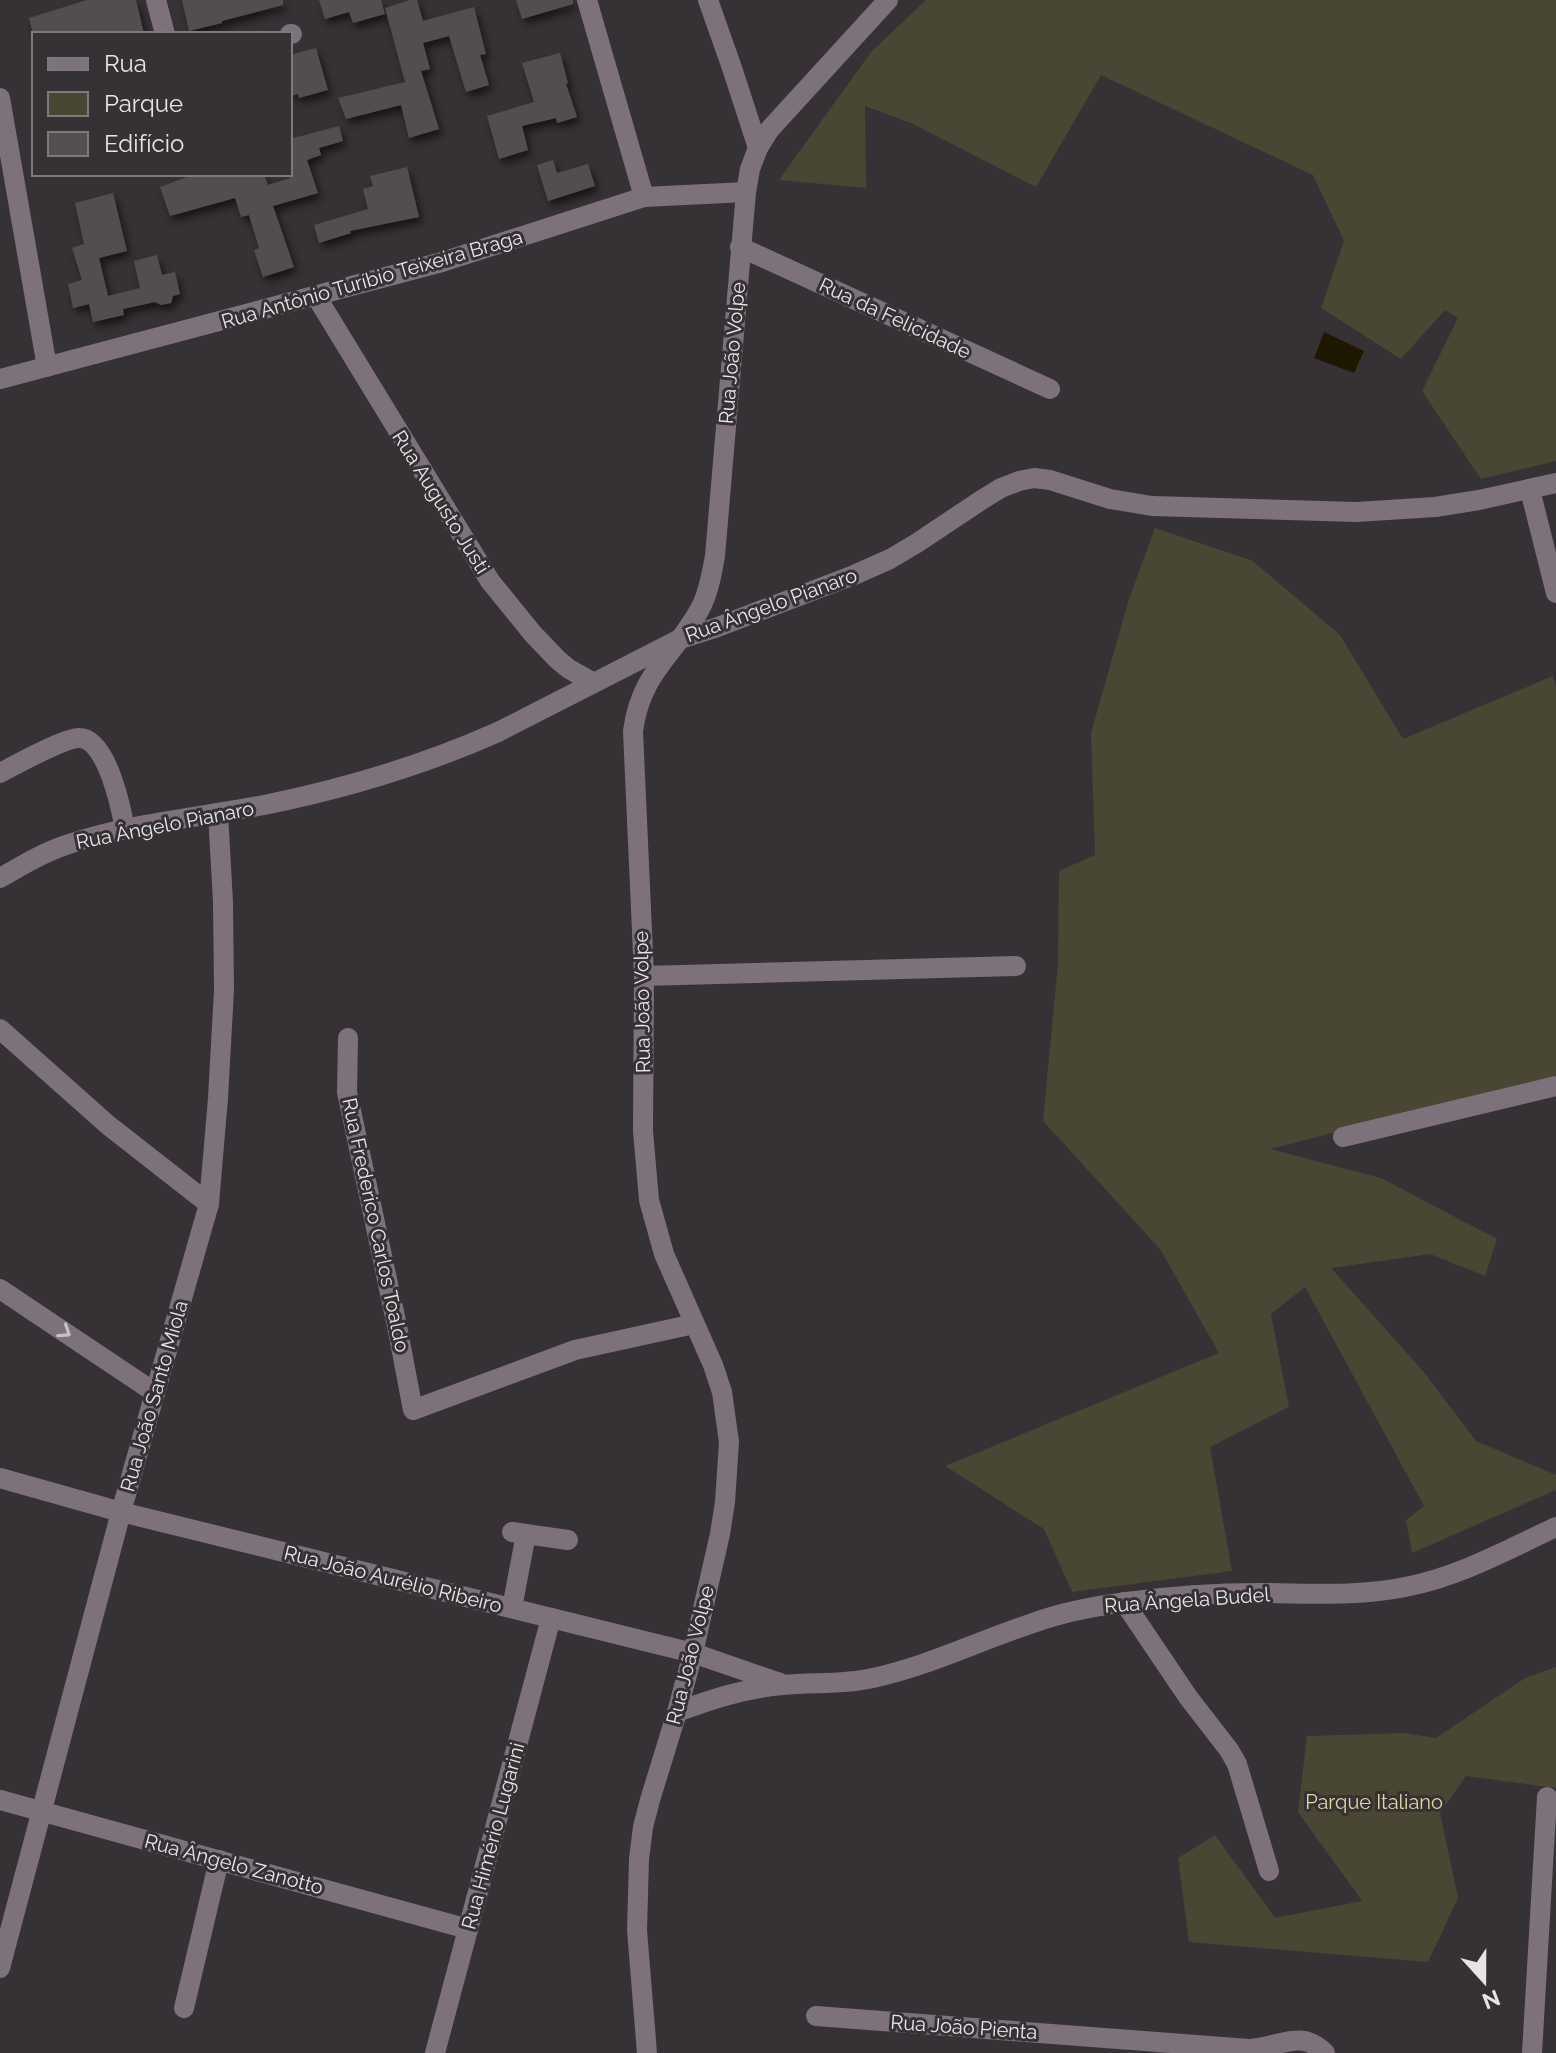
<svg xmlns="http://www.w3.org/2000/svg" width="1556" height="2053" font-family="Raleway,sans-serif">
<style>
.green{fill:#4a4634}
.water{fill:#1e1800}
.building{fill:#524e51;filter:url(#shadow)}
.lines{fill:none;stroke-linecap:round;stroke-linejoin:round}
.minor{stroke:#7d727b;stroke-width:20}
.oneway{stroke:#c7c2c7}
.labels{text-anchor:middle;stroke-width:6;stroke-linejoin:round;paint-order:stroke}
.street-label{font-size:20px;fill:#e7e4e7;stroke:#363135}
.park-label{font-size:20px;fill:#e3d79f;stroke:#363135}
</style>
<defs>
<filter id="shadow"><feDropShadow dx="3.5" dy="5.5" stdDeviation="4" flood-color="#0009"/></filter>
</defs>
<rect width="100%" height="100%" fill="#363135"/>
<g class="green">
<polygon points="926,0 1556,0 1556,461 1481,479 1422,391 1458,318 1445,310 1401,359 1321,308 1344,241 1313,175 1101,75 1036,187 911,123 865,106 866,188 779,180 871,52"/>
<polygon points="1155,528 1253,561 1340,635 1403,739 1553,676 1556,688 1556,1076 1270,1149 1381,1178 1497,1239 1485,1276 1430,1254 1331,1268 1423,1371 1476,1441 1556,1475 1556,1490 1412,1553 1406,1520 1424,1506 1305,1287 1271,1314 1289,1407 1210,1447 1232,1571 1072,1592 1044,1529 945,1466 1219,1353 1160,1249 1043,1121 1058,963 1059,871 1095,855 1091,733 1129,599"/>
<polygon points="1556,1667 1556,1788 1466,1776 1440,1813 1458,1898 1428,1962 1189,1942 1178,1858 1215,1835 1275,1918 1362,1901 1298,1812 1307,1736 1404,1733 1436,1738 1525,1678"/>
</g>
<polygon class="water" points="1324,332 1364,351 1354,373 1314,358"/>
<g class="building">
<polygon points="87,0 136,0 144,34 33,34 29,18"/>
<polygon points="182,0 283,0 283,5 222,21 222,23 189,31"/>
<polygon points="319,0 381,0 385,14 353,23 349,12 325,19"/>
<polygon points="410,0 417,0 423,21 474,7 486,54 480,55 489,85 466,92 449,36 423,43 430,69 421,71 439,129 409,138 401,105 346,119 338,98 405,82 385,8"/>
<polygon points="516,0 573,0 573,4 522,19"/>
<polygon points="316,48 328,90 299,98 298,94 290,96 290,55"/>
<polygon points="560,53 568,83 566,84 577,117 557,123 556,118 522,126 528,150 499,159 487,116 534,102 522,63"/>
<polygon points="339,126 343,141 319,148 321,155 307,160 318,193 273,206 294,267 263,277 254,250 259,248 249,215 241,217 235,198 170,216 160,187 195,174 264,174 268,185 290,178 290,139"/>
<polygon points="553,160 557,173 588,164 595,186 548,201 537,165"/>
<polygon points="407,167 419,217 350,231 351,233 319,243 314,225 368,209 363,189 373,186 370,176"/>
<polygon points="113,193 127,251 99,258 108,296 140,288 134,261 157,255 162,275 175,272 180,294 173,296 171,303 161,305 155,302 123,309 124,315 93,322 89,304 73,308 68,284 82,280 72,248 84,244 75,203"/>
</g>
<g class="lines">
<g class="minor">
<polyline points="156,0 165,34"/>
<polyline points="587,0 644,197"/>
<polyline points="708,0 732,68 758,148"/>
<polyline points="290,34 292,34"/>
<polyline points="0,98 47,367"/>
<polyline points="740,247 1050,389"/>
<polyline points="316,296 490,581 533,634 558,660 569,669 594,683"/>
<polyline points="0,379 442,262 644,197 746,192"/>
<polyline points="1530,490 1556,593"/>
<path d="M0,773C15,765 66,737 80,738C107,739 121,808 125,829"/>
<path d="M0,878C21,866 42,853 66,845C130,823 198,818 264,805C343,789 424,765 498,732L680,639L715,628L854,575L890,559L917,543L983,499L1001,488L1019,481L1034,478L1050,480L1110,499L1152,506L1356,512L1435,507L1479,500L1556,483"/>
<polyline points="644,976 1016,966"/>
<polyline points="0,1029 108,1125 209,1204"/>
<polyline points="348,1038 347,1092 397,1326 413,1410 575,1350 694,1324"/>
<polyline points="1343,1137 1556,1086"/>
<polyline points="0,1289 154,1392"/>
<polyline points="0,1478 121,1512 693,1653 780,1683"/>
<polyline points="512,1532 568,1540"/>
<polyline points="1124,1602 1188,1697 1229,1750 1237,1764 1269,1871"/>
<polyline points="512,1608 526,1534"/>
<path d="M677,1712C712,1699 746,1688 783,1685C813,1682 843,1685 873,1678C928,1666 979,1641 1033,1623C1063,1612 1095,1606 1127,1602C1171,1596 1216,1593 1260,1593C1308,1593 1357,1597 1405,1587C1458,1577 1507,1550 1556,1527"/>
<polyline points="0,1800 468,1929"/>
<polyline points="0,1968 121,1512 209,1204 218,1098 224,990 223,902 218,813"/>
<polyline points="184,2008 219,1860"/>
<path d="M816,2016L1249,2049C1278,2048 1301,2028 1325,2053"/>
<polyline points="435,2053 551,1618"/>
<path d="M647,2053L637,1930L639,1859L643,1827L650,1800L677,1712L693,1653L720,1534L725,1502L729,1442L722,1392L713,1365L664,1254L649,1200L643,1131L644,976L633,731C641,670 677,654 702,605C709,590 712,573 715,556L746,192L750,169L758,148L770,129L888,0"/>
<polyline points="1532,2053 1547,1797"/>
</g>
</g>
<defs><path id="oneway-chevron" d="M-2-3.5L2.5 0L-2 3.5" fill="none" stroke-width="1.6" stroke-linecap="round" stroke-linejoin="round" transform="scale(2)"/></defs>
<use class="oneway" href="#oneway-chevron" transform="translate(65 1332) rotate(34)"/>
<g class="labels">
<g class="street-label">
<text transform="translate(372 279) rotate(-16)" y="7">Rua Antônio Turíbio Teixeira Braga</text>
<text transform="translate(895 318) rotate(25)" y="7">Rua da Felicidade</text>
<text transform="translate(732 353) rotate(-85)" y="7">Rua João Volpe</text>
<text transform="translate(441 502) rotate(58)" y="7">Rua Augusto Justi</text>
<text transform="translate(771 605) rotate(-20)" y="7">Rua Ângelo Pianaro</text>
<text transform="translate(165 825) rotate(-11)" y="7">Rua Ângelo Pianaro</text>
<text transform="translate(642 1002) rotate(-91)" y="7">Rua João Volpe</text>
<text transform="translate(376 1225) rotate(78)" y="7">Rua Frederico Carlos Toaldo</text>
<text transform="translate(154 1396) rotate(-74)" y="7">Rua João Santo Miola</text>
<text transform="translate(393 1579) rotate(14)" y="7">Rua João Aurélio Ribeiro</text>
<text transform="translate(1187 1600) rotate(-4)" y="7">Rua Ângela Budel</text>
<text transform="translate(690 1655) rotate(-76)" y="7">Rua João Volpe</text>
<text transform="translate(493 1836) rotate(-75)" y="7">Rua Himério Lugarini</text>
<text transform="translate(234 1864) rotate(15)" y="7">Rua Ângelo Zanotto</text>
<text transform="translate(964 2027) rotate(4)" y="7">Rua João Pienta</text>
</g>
<g class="park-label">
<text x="1374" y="1809">Parque Italiano</text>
</g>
</g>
<rect x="32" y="32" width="260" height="144" fill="#363135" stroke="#7d797c" stroke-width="2"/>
<rect x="48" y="58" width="40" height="12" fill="#7d727b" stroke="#7d797c" stroke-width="2"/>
<text x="104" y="72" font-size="24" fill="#e7e4e7">Rua</text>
<rect x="48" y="92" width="40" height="24" fill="#4a4634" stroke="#7d797c" stroke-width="2"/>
<text x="104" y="112" font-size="24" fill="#e7e4e7">Parque</text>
<rect x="48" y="132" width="40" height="24" fill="#524e51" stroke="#7d797c" stroke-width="2"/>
<text x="104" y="152" font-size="24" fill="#e7e4e7">Edifício</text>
<g transform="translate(1484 1981) rotate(159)" stroke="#363135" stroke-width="6" paint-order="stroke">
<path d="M0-6L14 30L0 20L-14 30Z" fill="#e7e4e7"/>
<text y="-12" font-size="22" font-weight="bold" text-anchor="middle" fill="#e7e4e7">N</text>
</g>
</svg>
